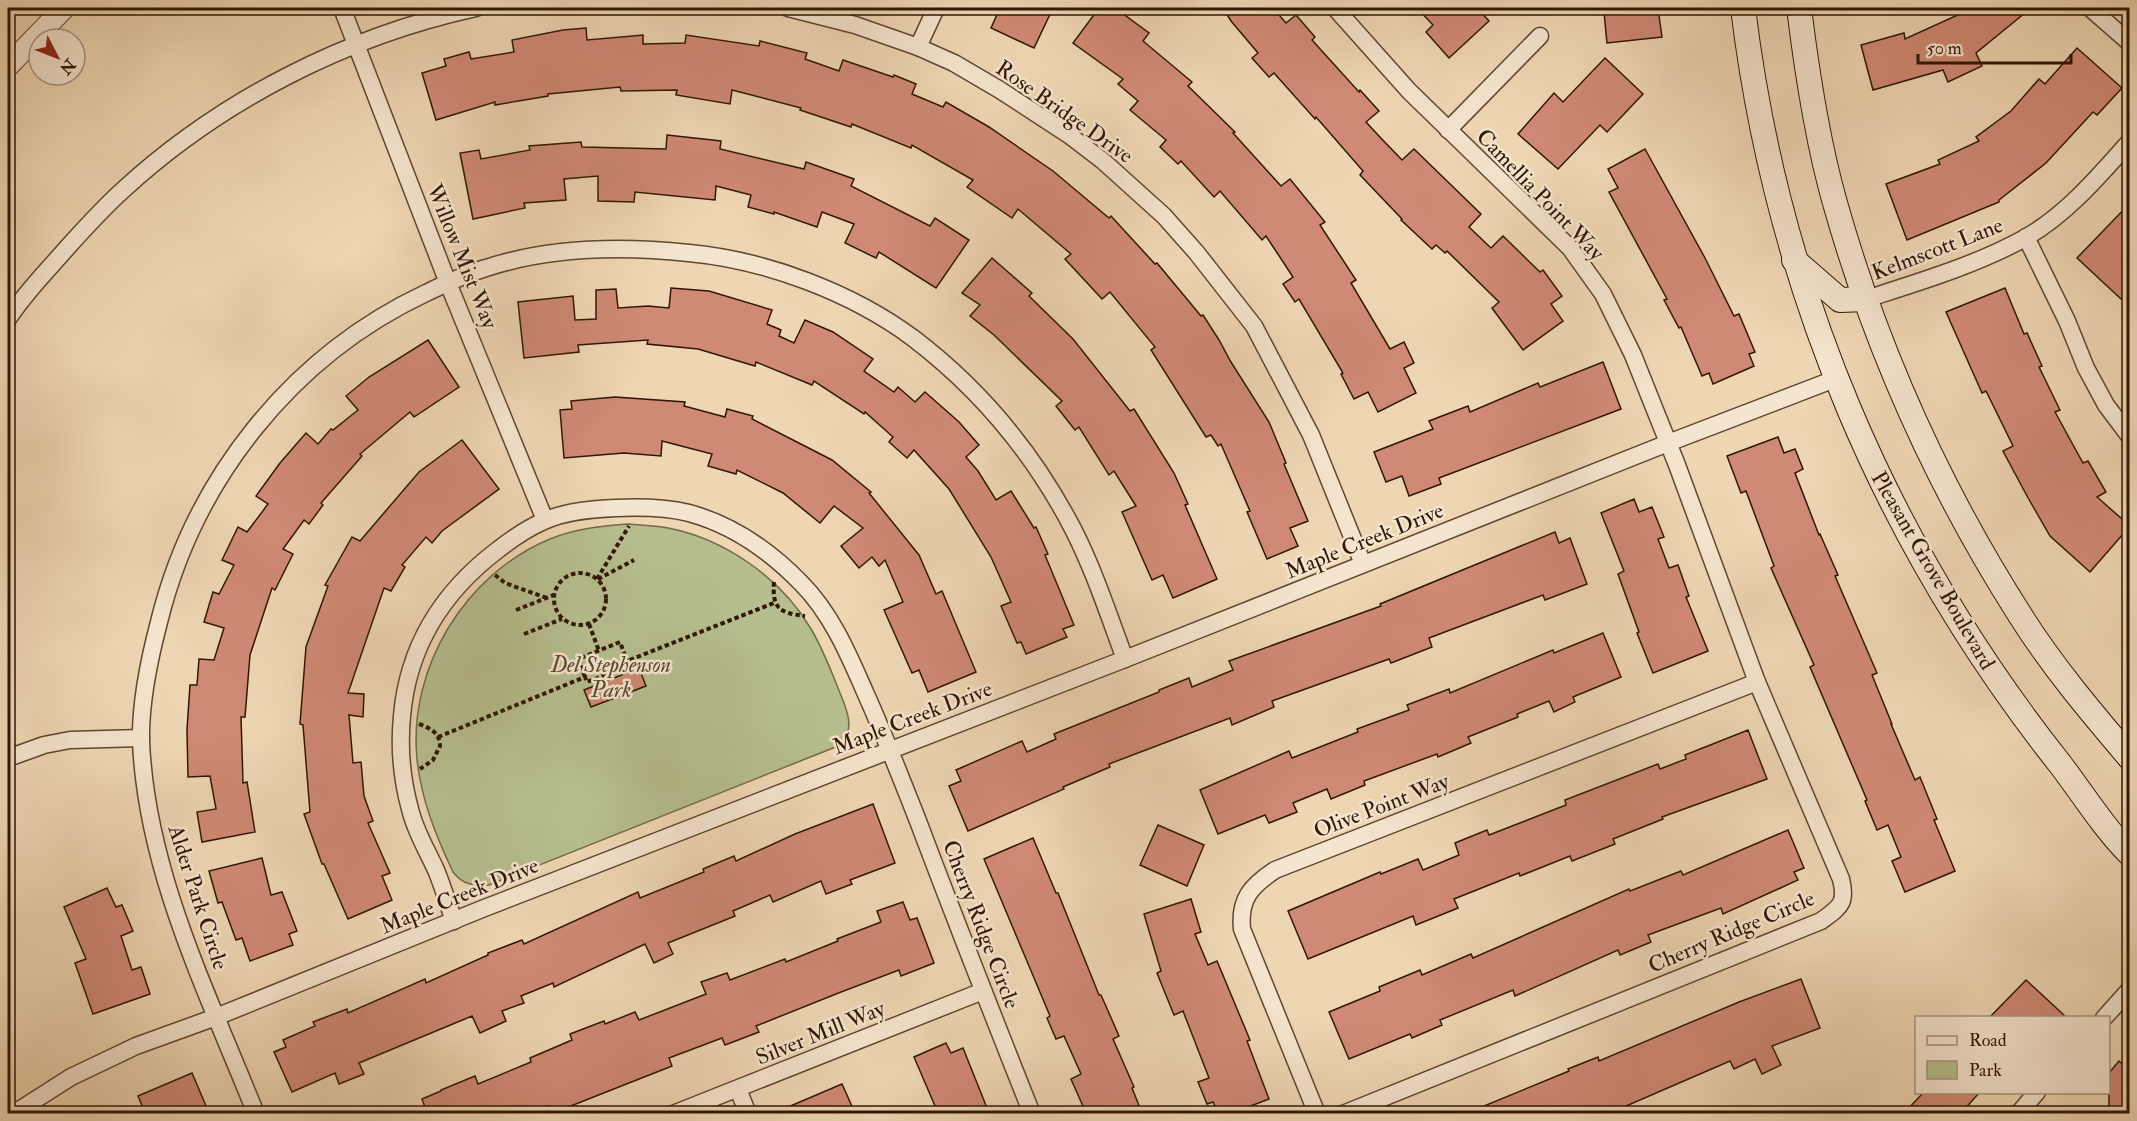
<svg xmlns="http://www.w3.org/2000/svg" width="2137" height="1121" font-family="'IM FELL Double Pica',serif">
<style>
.green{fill:#b6be8f;stroke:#726a4a;stroke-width:1.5}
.building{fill:#d08975;stroke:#2f1705;stroke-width:1.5}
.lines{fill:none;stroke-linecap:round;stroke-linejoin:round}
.minor-casing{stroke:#5f4730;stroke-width:19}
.tertiary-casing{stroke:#5f4730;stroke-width:23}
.secondary-casing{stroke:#2f1705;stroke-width:26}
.path{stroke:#2f1705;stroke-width:4;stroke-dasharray:4.5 3;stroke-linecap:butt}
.minor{stroke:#f5e4ce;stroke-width:16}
.tertiary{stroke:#f5e4ce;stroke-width:21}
.secondary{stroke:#f5e4ce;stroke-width:24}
.labels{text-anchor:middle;stroke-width:5;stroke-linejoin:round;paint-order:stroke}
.street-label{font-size:22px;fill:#2f1705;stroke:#f5e4ce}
.park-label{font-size:22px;font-style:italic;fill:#58492e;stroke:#f5e4ce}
</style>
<rect width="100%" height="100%" fill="#efd6b3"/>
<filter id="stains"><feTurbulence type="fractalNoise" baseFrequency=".00333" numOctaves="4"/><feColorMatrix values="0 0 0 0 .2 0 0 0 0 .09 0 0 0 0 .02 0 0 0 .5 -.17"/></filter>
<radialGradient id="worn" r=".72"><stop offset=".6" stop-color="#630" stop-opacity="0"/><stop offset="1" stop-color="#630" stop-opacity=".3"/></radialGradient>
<path class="green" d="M627,524C640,525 654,525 668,528C725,539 781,578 811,629C822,647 830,668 838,688C846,709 858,729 838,746L489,885C474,886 463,885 453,872C436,836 421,799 417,759C408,668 465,574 550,539C574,529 601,526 627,524Z"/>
<g class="building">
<polygon points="1000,8 1053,8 1034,48 991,28"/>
<polygon points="1099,8 1115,8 1149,33 1143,41 1192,82 1188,86 1235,132 1233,133 1281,186 1290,179 1325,222 1320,225 1356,280 1351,283 1390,349 1404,342 1414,363 1404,368 1416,393 1378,412 1368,392 1354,399 1341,374 1343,373 1299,299 1295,302 1283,284 1293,277 1266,236 1262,240 1220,191 1214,197 1181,161 1178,164 1160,147 1166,140 1130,110 1138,101 1118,84 1123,79 1073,43"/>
<polygon points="1223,8 1273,8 1286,23 1296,15 1315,37 1312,40 1359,92 1360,90 1379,111 1366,122 1378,135 1402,160 1414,149 1481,214 1469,227 1491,248 1503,236 1540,272 1543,270 1562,296 1551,304 1563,321 1523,350 1492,308 1499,302 1447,251 1445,253 1436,245 1432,249 1401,220 1402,219 1360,175 1363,171 1316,117 1315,119 1274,73 1269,77 1252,58 1258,53 1231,21"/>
<polygon points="1417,8 1477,8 1489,21 1449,58 1426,32 1433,25"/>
<polygon points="1624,8 1658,8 1662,37 1607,43 1604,12 1624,10"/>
<polygon points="1973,8 2031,8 1976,53 1982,66 1948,82 1943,70 1873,90 1861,45 1904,33 1905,39"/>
<polygon points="586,28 587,40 643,35 643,44 685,43 686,35 759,46 760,41 807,53 805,59 839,71 843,60 893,77 894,75 916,84 912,94 943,107 946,102 989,127 1053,171 1109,218 1111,216 1155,264 1157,263 1201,316 1203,315 1219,340 1231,362 1269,422 1286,463 1284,464 1308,521 1290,528 1298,546 1267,559 1247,512 1250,511 1221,444 1218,446 1211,435 1206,437 1151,350 1155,347 1110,292 1102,299 1065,259 1071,254 1018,209 1012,218 967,187 973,180 912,145 911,148 852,124 851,127 800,110 801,108 732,90 730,104 676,95 677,90 621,91 620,87 548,94 548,96 495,105 495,102 436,120 422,73 446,66 444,59 469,52 471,59 514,52 512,40 563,30"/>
<polygon points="2077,48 2122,88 2097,115 2093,112 2046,163 1999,200 1999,202 1907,240 1886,184 1940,164 1938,160 1979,141 1976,137 2011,111 2039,79 2045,84"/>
<polygon points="1605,58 1643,94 1607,132 1600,125 1558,169 1518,134 1554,93 1563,102"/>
<polygon points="667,135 721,141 720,149 804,169 806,162 854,179 851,186 930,226 935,218 969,240 936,288 879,252 876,258 845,243 854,224 822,212 817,227 774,212 774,214 748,207 751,195 716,186 715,200 635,192 634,202 598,201 598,176 564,179 566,200 524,203 525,208 473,219 460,153 479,150 481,159 530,150 529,146 581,142 582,147 666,149"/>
<polygon points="1645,149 1705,258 1734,316 1739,314 1755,352 1749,354 1754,366 1713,384 1709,373 1702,376 1681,327 1679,328 1664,300 1667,299 1609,192 1618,188 1608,169"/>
<polygon points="2130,203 2130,290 2121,299 2077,258"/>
<polygon points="992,258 1032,293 1029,296 1073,339 1130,411 1134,409 1174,473 1188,504 1185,505 1217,579 1173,598 1163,575 1152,580 1122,512 1136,506 1114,471 1109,475 1079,427 1075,430 1056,406 1062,401 994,335 970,316 980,305 962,293"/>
<polygon points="671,288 709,291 772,310 767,324 781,330 779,336 794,343 805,320 833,332 873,359 864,371 894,392 898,387 915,402 925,392 959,422 979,445 966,457 978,471 996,500 1011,491 1034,528 1036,527 1048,554 1045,555 1074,625 1063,629 1067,637 1026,654 1021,642 1017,643 1001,606 1011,602 991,557 949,489 914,450 907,458 889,442 893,437 865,412 864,414 814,381 812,385 756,362 755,366 698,349 647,344 648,340 578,345 579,352 524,358 518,302 573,296 575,320 596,319 596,290 616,289 618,308 648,306 669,308"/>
<polygon points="2005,288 2024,334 2027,333 2042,366 2039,367 2060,410 2055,412 2083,463 2088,461 2106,492 2097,497 2130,526 2090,572 2050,536 2027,496 2003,451 2013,446 1986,391 1982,393 1946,312"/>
<polygon points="428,340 459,387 414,417 410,412 360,454 362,456 321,503 323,505 309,524 304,520 283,549 293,554 275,590 272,588 250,655 245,717 241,717 243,783 247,782 255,832 202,842 197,812 216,809 210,776 188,777 187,730 190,685 197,685 199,659 214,660 224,628 204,622 213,592 219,594 234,565 222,560 238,527 247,532 268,504 256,496 280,463 306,433 318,444 331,429 333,430 358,410 346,396 369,377"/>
<polygon points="1603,362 1621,409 1439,478 1441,484 1409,496 1402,476 1386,482 1374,452 1433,429 1429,421 1468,406 1470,412 1538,383 1540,387"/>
<polygon points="615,397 685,402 684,406 725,417 727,409 753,416 752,419 832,460 871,492 869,493 919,555 936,594 942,591 976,672 928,692 919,670 912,673 884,610 903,602 885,560 879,566 872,557 859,568 841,546 863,528 834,506 820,523 783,493 737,470 736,474 708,466 712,454 662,441 661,456 624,453 564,458 560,410 572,409 571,401"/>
<polygon points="1778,437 1784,453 1795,449 1803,469 1795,473 1819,535 1820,534 1838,575 1835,576 1877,673 1872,675 1892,724 1891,724 1915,780 1920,777 1937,819 1934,820 1955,871 1905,892 1892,861 1901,857 1888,825 1877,830 1865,801 1867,800 1810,667 1814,665 1771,568 1774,566 1746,491 1741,493 1727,456"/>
<polygon points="462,440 499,489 442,531 432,543 426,537 402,565 405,567 391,591 384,588 348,693 364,694 363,717 349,715 353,763 361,762 364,796 373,821 368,823 390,873 382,876 392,900 348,919 324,864 322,864 304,814 310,812 303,725 300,724 306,647 328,586 325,585 352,537 360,541 419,472"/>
<polygon points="1634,499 1639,512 1652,507 1664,537 1658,539 1669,568 1678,565 1689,596 1686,597 1708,651 1653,673 1637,633 1639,632 1618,574 1624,571 1601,513"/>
<polygon points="1555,532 1559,543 1570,538 1587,584 1545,600 1543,595 1429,638 1432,647 1391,663 1389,659 1272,701 1274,707 1232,725 1230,718 1109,764 1110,767 1063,787 1064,789 968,831 949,786 961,781 956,770 1022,741 1027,752 1056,739 1054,734 1159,692 1159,690 1189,678 1192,687 1233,670 1229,661 1381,606 1380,604"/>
<polygon points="1603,633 1621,677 1573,697 1575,702 1554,712 1549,701 1517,714 1518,717 1468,737 1471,743 1438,757 1437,754 1364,781 1365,785 1331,799 1327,789 1293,803 1297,812 1269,823 1265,815 1218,834 1200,790 1289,751 1292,758 1358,732 1357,729 1409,710 1407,705 1449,689 1450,693 1553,650 1554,653"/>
<polygon points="639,668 646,686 591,707 584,690"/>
<polygon points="1748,730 1767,779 1662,817 1663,819 1613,839 1615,844 1572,861 1570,856 1520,876 1519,873 1454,899 1458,908 1416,925 1413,916 1308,959 1288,911 1380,872 1381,874 1418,859 1423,870 1459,855 1455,843 1487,830 1489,835 1566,805 1565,800 1658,764 1660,769 1686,759 1685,755"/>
<polygon points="873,804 895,863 850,880 852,884 826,894 821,881 773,902 770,895 733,911 735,916 668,943 673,954 654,963 645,944 554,987 553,983 521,996 524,1003 502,1011 506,1021 480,1033 472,1016 359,1063 364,1074 339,1084 335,1073 292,1092 274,1052 286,1047 283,1040 315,1026 313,1022 347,1009 348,1013 425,979 426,983 488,955 488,953 522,940 524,944 638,892 640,898 704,872 703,869 734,856 736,861 795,834"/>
<polygon points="1158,825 1204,845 1187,886 1140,865"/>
<polygon points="1788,830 1804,868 1794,872 1798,880 1723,914 1721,908 1648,935 1651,942 1620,955 1618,950 1515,996 1513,990 1440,1020 1442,1025 1412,1038 1410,1034 1349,1059 1329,1012 1380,991 1379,987 1420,970 1422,975 1471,954 1473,958 1629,889 1630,891 1681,871 1683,875"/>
<polygon points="1033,838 1056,893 1058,893 1099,995 1101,995 1119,1036 1113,1039 1134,1087 1132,1088 1142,1113 1086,1113 1071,1079 1081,1074 1064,1036 1056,1039 1047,1018 1050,1016 984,859"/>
<polygon points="262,858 271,895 282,892 297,931 289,934 293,945 250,961 242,938 236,940 222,902 218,903 209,871"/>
<polygon points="107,888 116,907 122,905 133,931 121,936 132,970 141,967 150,994 93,1014 75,963 86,959 64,907"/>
<polygon points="1191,899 1201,932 1195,934 1208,965 1217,961 1250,1040 1247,1041 1269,1099 1232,1113 1218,1113 1213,1102 1207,1104 1198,1082 1209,1078 1183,1011 1174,1015 1157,973 1161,971 1144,914"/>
<polygon points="903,902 910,920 917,918 934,963 901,976 899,970 841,992 756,1026 759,1032 725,1045 722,1038 669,1058 672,1066 553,1113 549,1106 529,1113 427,1113 422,1099 441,1091 441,1090 475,1076 478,1084 531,1062 530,1058 572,1040 570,1034 604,1021 605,1024 635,1012 639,1020 706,994 701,982 727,973 730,980 785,959 786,962 838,941 837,939 881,922 877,911"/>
<polygon points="1801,979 1820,1028 1772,1046 1781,1065 1762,1074 1755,1059 1734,1069 1730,1061 1610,1113 1467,1113 1569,1071 1568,1069 1598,1057 1599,1061 1739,1002"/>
<polygon points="2026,980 2066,1017 1990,1017"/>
<polygon points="946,1043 951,1053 963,1048 989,1113 938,1113 914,1057"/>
<polygon points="2119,1061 2130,1071 2130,1113 2109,1113 2109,1073"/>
<polygon points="192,1073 209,1113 145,1113 138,1096"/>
<polygon points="842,1084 855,1113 774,1113"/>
<polygon points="1924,1092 1980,1092 1961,1113 1904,1113"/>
</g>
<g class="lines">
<g class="minor-casing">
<g id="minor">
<polyline points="342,8 448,283 545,520"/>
<polyline points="788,8 855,25 918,47 954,63 1000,90 1069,135 1103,161 1164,216 1196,252 1254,326 1311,435 1363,564"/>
<path d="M1335,8L1409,91L1570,248L1603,294L1633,355L1677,465L1757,682L1841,879C1847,904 1840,907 1821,921L1343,1114"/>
<polyline points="2090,8 2130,43"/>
<polyline points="918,47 936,8"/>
<polyline points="1448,130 1540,36"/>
<polyline points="2026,237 2067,321 2086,368 2106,405 2130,437"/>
<path d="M1866,299C1919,282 1976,265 2025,238C2066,215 2099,176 2130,141"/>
<path d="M8,319C24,294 46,272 66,249C84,229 103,208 123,190C221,100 347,36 476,8"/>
<polyline points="8,758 44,745 70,740 141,738"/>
<path d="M454,921C448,904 443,887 436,870C427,850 415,831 410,809C402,780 399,747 402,716C408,646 443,591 499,549C513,538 528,528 544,521C566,511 593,509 616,508C641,507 665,507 689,513C733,525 770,551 801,583C831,613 848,653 865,692C884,734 901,778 918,821C955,919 993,1016 1032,1114"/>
<polyline points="2104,1018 2130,989"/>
<polyline points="738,1089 748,1114"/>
<polyline points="13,1114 71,1077 136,1046 216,1017 482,909 1125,659 1668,443 1835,379"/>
<path d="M256,1114C208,993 147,874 141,742C140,702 149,660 159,622C194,479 292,356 426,293C445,284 465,274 486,268C550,247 622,246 689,253C765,260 851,292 913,338C980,389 1034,454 1073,529C1094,570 1109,616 1125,659"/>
<polyline points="673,1114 983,991"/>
<path d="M1317,1114L1242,929C1239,899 1251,886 1275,870L1757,682"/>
<polyline points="2018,1114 2037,1092"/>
</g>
</g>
<g class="tertiary-casing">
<polyline id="tertiary" points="8,66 64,8"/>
</g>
<g class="secondary-casing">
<g id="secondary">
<path d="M1743,8C1777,288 1885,543 2060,764C2083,794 2103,827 2130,854"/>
<path d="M1799,8C1807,73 1817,140 1835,203C1876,348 1939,488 2020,615C2052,666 2091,712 2130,758"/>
<polyline points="1794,260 1840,300 1866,299"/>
</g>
</g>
<g class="path">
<circle cx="580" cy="599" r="26"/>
<polyline points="495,575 505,583 547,598"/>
<polyline points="597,579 629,526"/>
<polyline points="598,579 634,560"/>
<path d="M774,582C772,608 779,613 805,616"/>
<polyline points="516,610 554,595"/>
<polyline points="589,624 599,651"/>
<polyline points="524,634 562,619"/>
<polyline points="585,677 578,659 620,642 627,661"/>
<path d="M419,724C430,728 440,733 440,746L433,760L420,769"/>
<polyline points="438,737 585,677 587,682 629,666 627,661 774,603"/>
</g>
<use href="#minor" class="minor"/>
<use href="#tertiary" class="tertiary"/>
<use href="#secondary" class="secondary"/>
</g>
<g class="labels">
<g class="street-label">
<text transform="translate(1065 111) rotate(35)" y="8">Rose Bridge Drive</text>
<text transform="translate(1541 194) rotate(46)" y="8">Camellia Point Way</text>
<text transform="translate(1937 248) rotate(-21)" y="8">Kelmscott Lane</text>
<text transform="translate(463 256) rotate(68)" y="8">Willow Mist Way</text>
<text transform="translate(1364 540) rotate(-22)" y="8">Maple Creek Drive</text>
<text transform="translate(1934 570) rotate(60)" y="8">Pleasant Grove Boulevard</text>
<text transform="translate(912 717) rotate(-21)" y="8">Maple Creek Drive</text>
<text transform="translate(1381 805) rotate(-21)" y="8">Olive Point Way</text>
<text transform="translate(459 895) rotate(-22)" y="8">Maple Creek Drive</text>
<text transform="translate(199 897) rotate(72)" y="8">Alder Park Circle</text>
<text transform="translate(982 924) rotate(69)" y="8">Cherry Ridge Circle</text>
<text transform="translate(1731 931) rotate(-23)" y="8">Cherry Ridge Circle</text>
<text transform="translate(820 1032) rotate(-22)" y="8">Silver Mill Way</text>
</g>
<g class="park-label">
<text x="611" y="672">Del Stephenson<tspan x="611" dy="25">Park</tspan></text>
</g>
</g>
<rect width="2137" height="1121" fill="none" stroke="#efd6b3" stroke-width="30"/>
<rect x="9" y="9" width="2119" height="1103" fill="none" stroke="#2f1705" stroke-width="3"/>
<rect x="15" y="15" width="2107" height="1091" fill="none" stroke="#2f1705" stroke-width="1.5"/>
<rect x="1915" y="1016" width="195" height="78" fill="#f5e4ce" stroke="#a6927e" stroke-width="1.5"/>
<rect x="1927" y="1036" width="30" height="9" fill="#f5e4ce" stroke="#a6927e" stroke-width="1.5"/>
<text x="1969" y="1046" font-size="18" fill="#2f1705">Road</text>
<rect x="1927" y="1061" width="30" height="18" fill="#b6be8f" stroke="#a6927e" stroke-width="1.5"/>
<text x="1969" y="1076" font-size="18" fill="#2f1705">Park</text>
<g transform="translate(57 57) rotate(132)"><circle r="28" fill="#f5e4ce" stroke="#a6927e" stroke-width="1.5"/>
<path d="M0-4.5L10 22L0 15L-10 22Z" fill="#8f2418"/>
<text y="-9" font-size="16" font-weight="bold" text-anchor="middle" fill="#2f1705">N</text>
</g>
<path d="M1918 54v9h153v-9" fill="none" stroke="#2f1705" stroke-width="3"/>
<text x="1927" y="54" font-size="18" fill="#2f1705" stroke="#f5e4ce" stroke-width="4.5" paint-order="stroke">50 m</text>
<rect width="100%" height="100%" filter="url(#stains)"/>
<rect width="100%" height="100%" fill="url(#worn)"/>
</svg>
